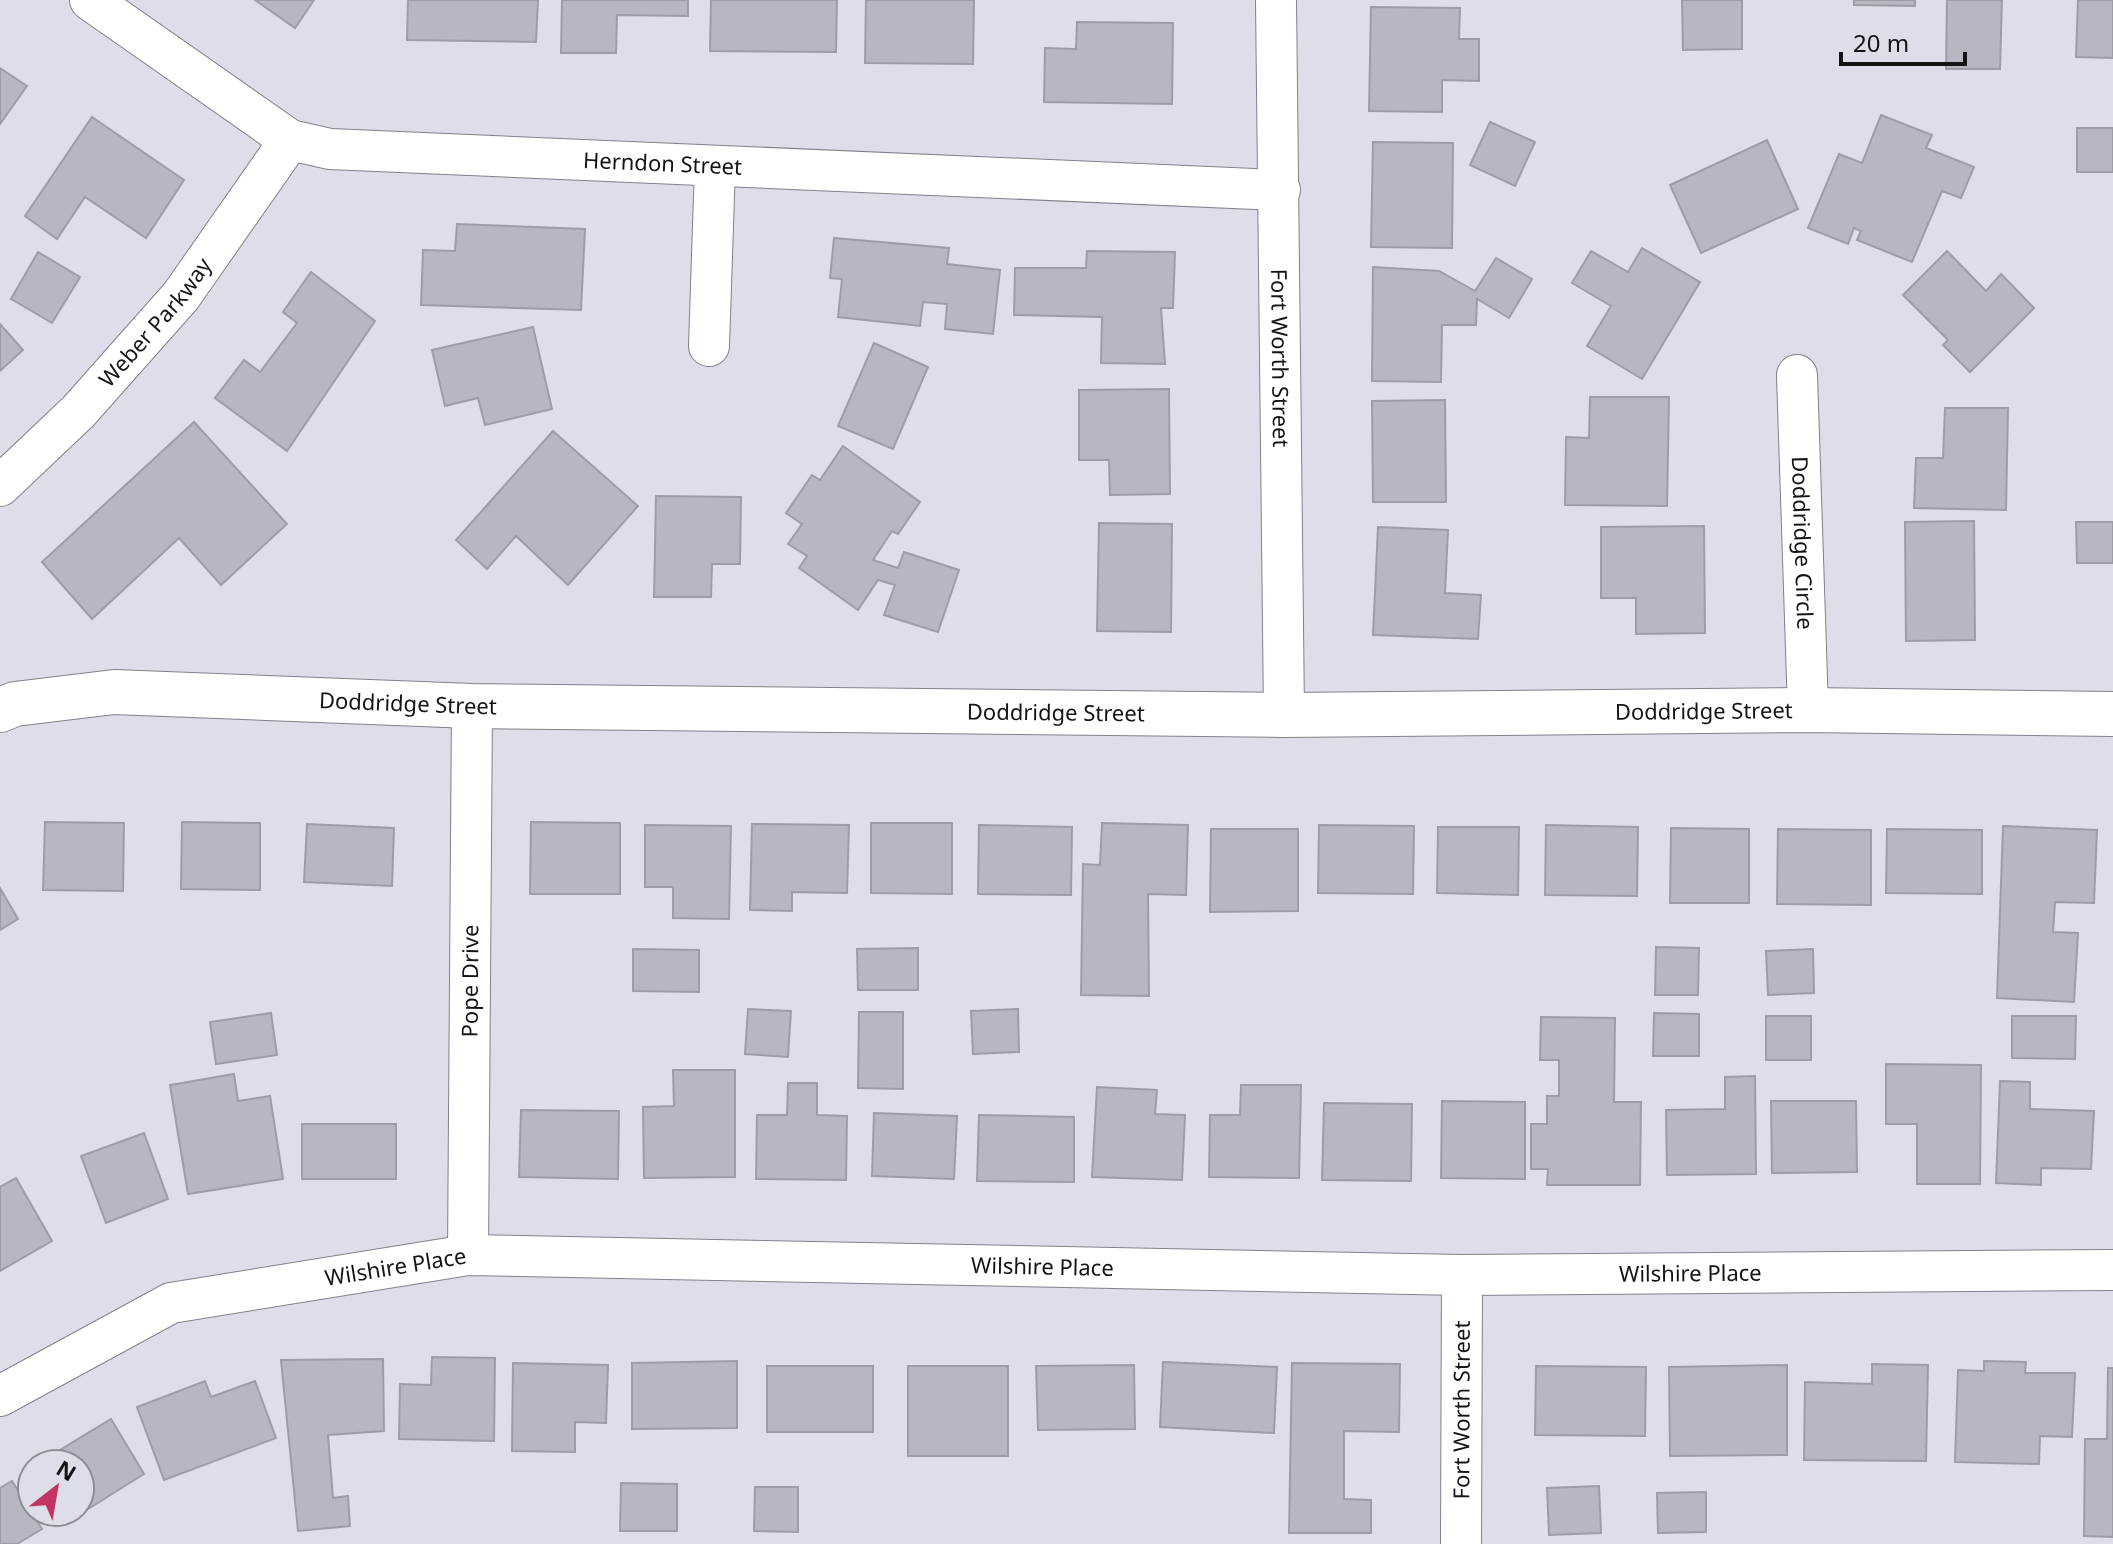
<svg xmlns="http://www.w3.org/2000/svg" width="2113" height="1544" font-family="'Noto Sans',sans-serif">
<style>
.building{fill:#b7b7c3;stroke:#9d9da8;stroke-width:2}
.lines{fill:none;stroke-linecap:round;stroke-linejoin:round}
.minor-casing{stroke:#81818c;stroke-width:42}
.secondary-casing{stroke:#81818c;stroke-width:46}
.minor{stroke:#fff;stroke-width:40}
.secondary{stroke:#fff;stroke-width:44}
.labels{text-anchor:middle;stroke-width:7;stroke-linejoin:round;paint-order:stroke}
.street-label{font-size:22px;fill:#141318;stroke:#dedeea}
</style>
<rect width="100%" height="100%" fill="#dedeea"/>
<g class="building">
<polygon points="255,0 314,0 295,28"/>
<polygon points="408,0 538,0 536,42 407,40"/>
<polygon points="562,0 688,0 688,16 617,15 616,53 561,53"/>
<polygon points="711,0 837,0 836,52 710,51"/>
<polygon points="866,0 974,0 973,64 865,63"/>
<polygon points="1682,0 1742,0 1742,49 1683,50"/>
<polygon points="1854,0 1915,0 1915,6 1854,5"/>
<polygon points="1947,0 2002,0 2000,69 1946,69"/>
<polygon points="2078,0 2113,0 2113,58 2076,57"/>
<polygon points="1371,7 1460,8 1459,39 1479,39 1479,81 1442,80 1442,112 1369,111"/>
<polygon points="1077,22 1173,23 1172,104 1044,102 1045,48 1076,49"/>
<polygon points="0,68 27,86 0,124"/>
<polygon points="1881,115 1932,135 1926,148 1974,167 1961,198 1942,191 1912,262 1857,240 1861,231 1854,228 1848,244 1808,228 1839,154 1862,163"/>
<polygon points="92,117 184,180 146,238 85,197 57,239 25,216"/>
<polygon points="1490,122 1535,142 1515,186 1470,165"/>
<rect x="2077" y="128" width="36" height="44"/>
<polygon points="1767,140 1798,209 1701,253 1670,185"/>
<polygon points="1373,142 1453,143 1452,248 1371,247"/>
<polygon points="457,224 585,229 581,310 421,305 423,250 455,251"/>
<polygon points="834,238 949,248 947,264 1000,270 993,334 945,329 947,304 923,302 920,326 838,317 842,279 830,278"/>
<polygon points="1642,248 1700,282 1642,379 1587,346 1611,306 1572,283 1591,251 1628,272"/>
<polygon points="1087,251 1175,252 1173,308 1161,308 1165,364 1101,363 1102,317 1014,315 1015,268 1086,268"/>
<polygon points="1947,251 1986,291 2001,274 2034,308 1970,372 1943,345 1948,340 1903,295"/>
<polygon points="38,252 80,277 52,323 11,299"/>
<polygon points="1496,258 1532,279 1509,318 1477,299 1476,325 1442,325 1441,382 1372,381 1373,267 1439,271 1475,291"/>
<polygon points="311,272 375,321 287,451 215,398 244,360 260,372 297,323 283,312"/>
<polygon points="0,324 23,350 0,371"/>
<polygon points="533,327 552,409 485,425 478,398 445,406 432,350"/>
<polygon points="874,343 928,367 893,449 838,426"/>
<polygon points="1169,389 1170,494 1110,495 1109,460 1079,460 1079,390"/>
<polygon points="1590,397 1669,397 1667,506 1565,505 1566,437 1589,438"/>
<polygon points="1445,400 1446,502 1373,502 1372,401"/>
<polygon points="1945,408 2008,408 2006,510 1914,508 1916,458 1943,458"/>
<polygon points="194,422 287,524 221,585 179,538 92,619 42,562"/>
<polygon points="553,431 638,506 568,585 516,536 487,569 456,540"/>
<polygon points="843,446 920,502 898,534 892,531 873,560 898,568 904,552 959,570 938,632 884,615 895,585 878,580 858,610 799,568 807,556 788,544 802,524 786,513 812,475 820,480"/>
<polygon points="656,496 741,497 740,564 712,564 711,597 654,597"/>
<polygon points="1974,521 1975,640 1906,641 1905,522"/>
<polygon points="2076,522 2113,522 2113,563 2077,563"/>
<polygon points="1099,523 1172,524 1171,632 1097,631"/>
<polygon points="1704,526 1705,633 1636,634 1636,598 1601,598 1601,527"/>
<polygon points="1378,527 1448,530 1445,593 1481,595 1478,639 1373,635"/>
<polygon points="45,822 124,823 123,891 43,890"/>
<polygon points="182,822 260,823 260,890 181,889"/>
<polygon points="531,822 620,823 620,894 530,894"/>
<polygon points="871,823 952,823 952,894 871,893"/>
<polygon points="1102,823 1188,825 1186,895 1148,894 1149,996 1081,995 1083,864 1100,865"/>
<polygon points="307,824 394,828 392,886 304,882"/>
<polygon points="752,824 849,825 847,893 792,892 792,911 750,910"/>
<polygon points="645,825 731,826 729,919 673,918 673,887 645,887"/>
<polygon points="979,825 1072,827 1071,895 978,894"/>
<polygon points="1319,825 1414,826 1413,894 1318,893"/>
<polygon points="1546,825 1638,827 1637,896 1545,895"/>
<polygon points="2003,826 2097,830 2094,903 2055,902 2053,932 2078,933 2074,1002 1997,998"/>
<polygon points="1438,827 1519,827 1518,895 1437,893"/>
<polygon points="1671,828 1749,829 1749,903 1670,903"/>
<polygon points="1211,829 1298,829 1298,911 1210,912"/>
<polygon points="1778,829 1871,830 1871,905 1777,904"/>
<polygon points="1887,829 1982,830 1982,894 1886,893"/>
<polygon points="0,888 18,919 0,930"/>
<polygon points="1656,947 1699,948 1698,995 1655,995"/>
<polygon points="918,948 918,990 858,990 857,949"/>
<polygon points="633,949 699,950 699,992 633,991"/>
<polygon points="1813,949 1814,993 1768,995 1766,951"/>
<polygon points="748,1009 791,1011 788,1057 745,1054"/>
<polygon points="1018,1009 1019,1052 973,1054 971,1011"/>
<polygon points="859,1012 903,1012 903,1089 858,1088"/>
<polygon points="271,1013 277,1055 216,1064 210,1022"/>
<polygon points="1654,1013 1699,1014 1699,1056 1653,1056"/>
<rect x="1766" y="1016" width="45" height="44"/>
<polygon points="2012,1016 2076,1016 2075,1059 2012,1058"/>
<polygon points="1541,1017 1615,1018 1614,1102 1641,1102 1640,1185 1547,1185 1548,1169 1531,1169 1531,1124 1547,1124 1547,1096 1559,1096 1559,1060 1540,1060"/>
<polygon points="1886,1064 1981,1065 1980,1184 1917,1184 1917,1124 1886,1124"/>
<polygon points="673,1070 735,1070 735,1177 644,1178 643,1107 674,1106"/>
<polygon points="234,1074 238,1101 270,1096 283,1179 188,1194 170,1085"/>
<polygon points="1755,1076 1756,1174 1667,1175 1666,1110 1725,1109 1725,1077"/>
<polygon points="2000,1081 2030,1082 2030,1109 2094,1111 2091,1169 2041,1168 2041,1185 1996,1183"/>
<polygon points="788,1083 817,1083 817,1115 847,1116 846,1180 756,1179 757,1115 787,1115"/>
<polygon points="1241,1085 1301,1085 1299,1178 1209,1177 1210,1115 1240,1115"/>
<polygon points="1097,1087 1157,1090 1155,1114 1185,1115 1182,1180 1092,1177"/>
<polygon points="1442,1101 1525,1102 1525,1179 1441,1178"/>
<polygon points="1771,1101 1856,1101 1857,1172 1772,1173"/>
<polygon points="1324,1103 1412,1104 1411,1181 1322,1180"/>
<polygon points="521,1110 619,1111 618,1179 519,1177"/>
<polygon points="874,1113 957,1116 954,1179 872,1176"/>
<polygon points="979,1115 1074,1117 1074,1182 977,1181"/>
<rect x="302" y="1124" width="94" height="55"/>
<polygon points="144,1133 168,1199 106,1223 81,1156"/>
<polygon points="16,1178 52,1241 0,1271 0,1187"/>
<polygon points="432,1357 495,1358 494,1441 399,1439 400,1384 431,1385"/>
<polygon points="383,1359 384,1431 328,1435 333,1498 348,1496 350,1526 298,1531 281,1360"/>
<polygon points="737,1361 737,1428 632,1429 632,1363"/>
<polygon points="1984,1361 2026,1362 2025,1373 2075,1373 2072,1437 2040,1436 2039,1464 1955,1462 1958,1370 1984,1371"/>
<polygon points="1163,1362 1277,1367 1274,1433 1160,1427"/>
<polygon points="513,1363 608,1365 606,1423 575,1422 575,1452 512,1451"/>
<polygon points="1292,1363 1400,1364 1399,1432 1344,1431 1344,1499 1371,1500 1371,1533 1289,1533"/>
<polygon points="1872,1364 1928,1365 1926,1461 1804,1460 1805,1382 1872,1384"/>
<polygon points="1134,1365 1135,1429 1038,1430 1036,1366"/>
<polygon points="1787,1365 1787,1455 1670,1456 1669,1367"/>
<rect x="767" y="1366" width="106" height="66"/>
<rect x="908" y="1366" width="100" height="90"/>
<polygon points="1536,1366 1646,1367 1645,1436 1535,1435"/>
<polygon points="2108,1368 2113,1368 2113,1537 2084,1536 2085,1439 2107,1439"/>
<polygon points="205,1381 211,1397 255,1381 276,1438 164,1480 137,1407"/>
<polygon points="111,1419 144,1474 69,1521 63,1512 80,1512 80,1464 37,1464"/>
<polygon points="12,1481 42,1529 17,1544 0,1544 0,1488"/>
<polygon points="621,1483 677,1484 677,1531 620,1531"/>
<polygon points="1599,1486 1601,1533 1549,1535 1547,1488"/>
<polygon points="755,1487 798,1487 798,1532 754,1531"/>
<polygon points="1706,1492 1706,1532 1658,1533 1657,1493"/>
</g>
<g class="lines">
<g class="minor-casing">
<g id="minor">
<path id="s1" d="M90,0L290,140L330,149L1280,190"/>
<path id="s2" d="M1276,0L1284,715"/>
<polyline points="709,346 715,166"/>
<path id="s3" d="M1797,375L1808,710"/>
<path id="s4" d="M0,486L79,411L181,296L290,140"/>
<path id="s5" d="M468,1255L472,706"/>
<path id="s6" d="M0,1396L171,1303L468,1255L1462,1275L2113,1270"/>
<path id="s7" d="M1461,1544L1462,1275"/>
</g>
</g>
<g class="secondary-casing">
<g id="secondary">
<path id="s8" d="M0,710L15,704L114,692L472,706L1284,715L1808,710L2113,714"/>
</g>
</g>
<use href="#minor" class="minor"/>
<use href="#secondary" class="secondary"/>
</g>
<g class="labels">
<g class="street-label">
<text dy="8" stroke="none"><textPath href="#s1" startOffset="618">Herndon Street</textPath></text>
<text dy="8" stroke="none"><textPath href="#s4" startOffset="226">Weber Parkway</textPath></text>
<text dy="8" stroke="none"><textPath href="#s2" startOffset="358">Fort Worth Street</textPath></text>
<text dy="8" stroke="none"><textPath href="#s3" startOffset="168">Doddridge Circle</textPath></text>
<text dy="8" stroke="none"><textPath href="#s8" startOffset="410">Doddridge Street</textPath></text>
<text dy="8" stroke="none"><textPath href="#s8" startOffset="1706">Doddridge Street</textPath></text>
<text dy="8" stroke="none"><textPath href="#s8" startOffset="1058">Doddridge Street</textPath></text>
<text dy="8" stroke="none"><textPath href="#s5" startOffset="274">Pope Drive</textPath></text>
<text dy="8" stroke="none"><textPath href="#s6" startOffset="1070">Wilshire Place</textPath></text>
<text dy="8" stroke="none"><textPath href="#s6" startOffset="422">Wilshire Place</textPath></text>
<text dy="8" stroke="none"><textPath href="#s6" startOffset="1718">Wilshire Place</textPath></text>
<text dy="8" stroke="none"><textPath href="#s7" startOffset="134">Fort Worth Street</textPath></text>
</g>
</g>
<g transform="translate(56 1488) rotate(31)"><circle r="38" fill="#dedeea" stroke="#8d8d96" stroke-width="2"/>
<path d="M0-6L14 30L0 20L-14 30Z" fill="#c23463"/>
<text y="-12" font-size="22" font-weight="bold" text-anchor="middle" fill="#141318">N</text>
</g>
<path d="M1841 52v12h124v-12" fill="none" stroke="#141318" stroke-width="4"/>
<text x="1853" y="52" font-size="24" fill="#141318" stroke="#dedeea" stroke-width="6" paint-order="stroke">20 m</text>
</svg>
